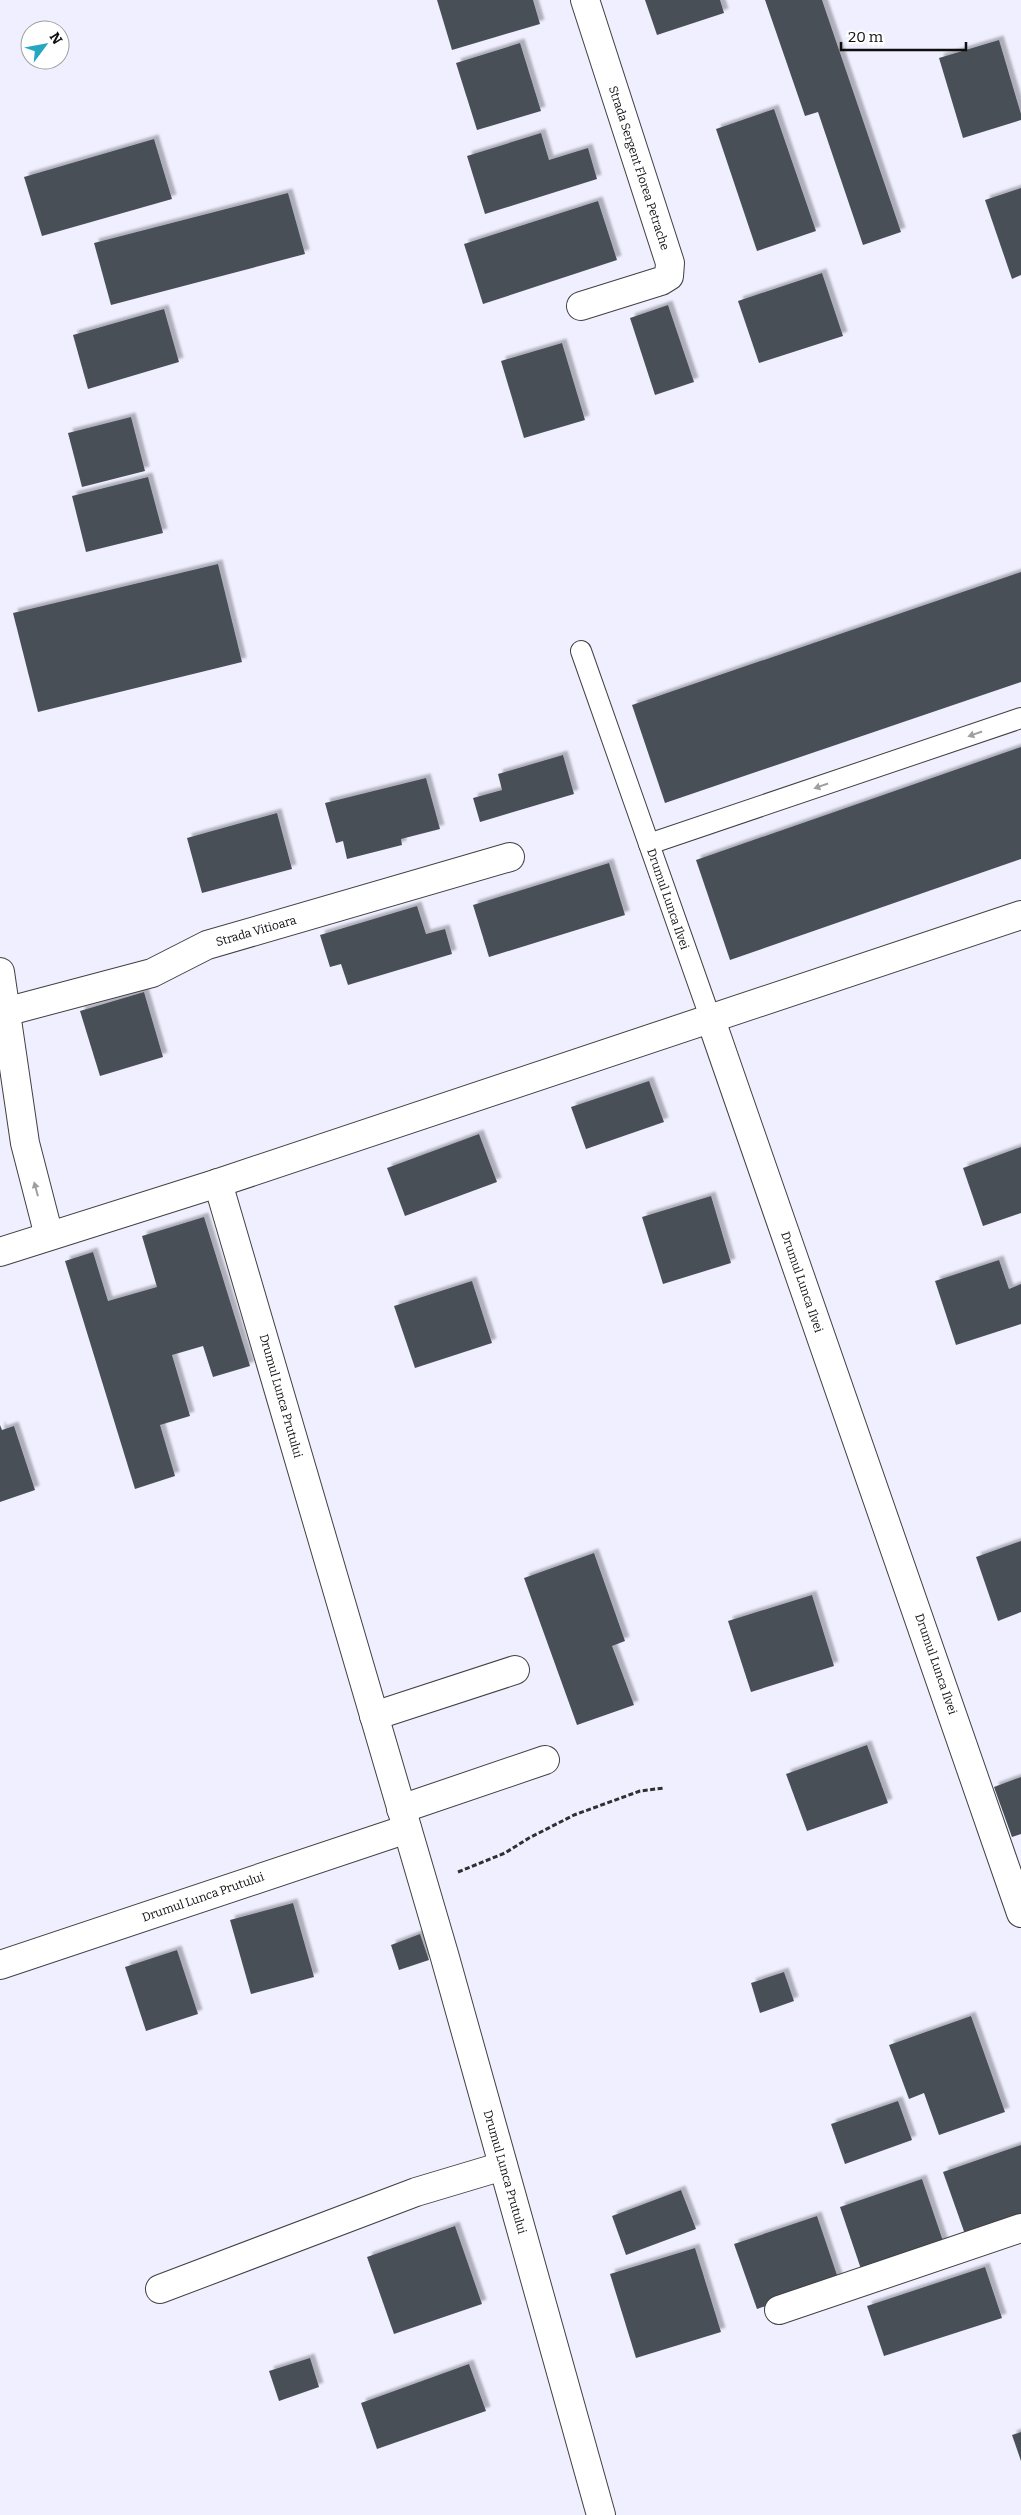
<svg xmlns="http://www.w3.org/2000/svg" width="1021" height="2515" font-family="Bitter,serif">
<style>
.building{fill:#4a5057;filter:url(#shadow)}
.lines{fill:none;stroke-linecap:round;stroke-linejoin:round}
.service-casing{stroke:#414141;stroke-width:22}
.minor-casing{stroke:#414141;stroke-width:30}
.path{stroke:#303030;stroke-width:3;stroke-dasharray:5 2.5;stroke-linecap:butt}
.service{stroke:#fff;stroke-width:20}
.minor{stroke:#fff;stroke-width:28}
.oneway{fill:#9f9f9f}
.labels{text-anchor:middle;stroke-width:5;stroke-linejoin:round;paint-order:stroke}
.street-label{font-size:12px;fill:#0e0e0e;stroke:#fff}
</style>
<defs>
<filter id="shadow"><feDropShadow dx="4.5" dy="-4.5" stdDeviation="1" flood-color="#0004"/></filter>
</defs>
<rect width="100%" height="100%" fill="#efefff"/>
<g class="building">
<polygon points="437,0 533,0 540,24 452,50"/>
<polygon points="645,0 720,0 724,13 657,35"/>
<polygon points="765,0 822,0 901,232 863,245 818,112 805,116"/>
<polygon points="999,40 1021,114 1021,120 963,138 939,58"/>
<polygon points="520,43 541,111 477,130 456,63"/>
<polygon points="774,109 816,231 757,251 716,129"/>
<polygon points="541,133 549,160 588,148 597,179 485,214 467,156"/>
<polygon points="154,139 172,199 42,236 24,177"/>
<polygon points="1021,188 1021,275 1012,279 985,200"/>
<polygon points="288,193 305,254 111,305 94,243"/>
<polygon points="598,201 617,260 483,304 464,244"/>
<polygon points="822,273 843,336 759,363 738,301"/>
<polygon points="668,305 694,382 655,395 630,318"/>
<polygon points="164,309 179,362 88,389 73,335"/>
<polygon points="562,343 585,420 524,438 501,361"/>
<polygon points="131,417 145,471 82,487 68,433"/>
<polygon points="148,477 163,533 86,552 72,496"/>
<polygon points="218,564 242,662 38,712 13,613"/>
<polygon points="1021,572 1021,682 665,803 632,705"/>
<polygon points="1021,747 1021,859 730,960 696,860"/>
<polygon points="563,755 574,794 480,822 473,798 502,790 498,774"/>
<polygon points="426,778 440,829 401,839 402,845 347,859 343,841 336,843 325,803"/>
<polygon points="277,813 292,869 202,893 187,838"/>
<polygon points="609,863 625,915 489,957 473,905"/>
<polygon points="417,906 426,934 445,929 452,954 348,985 341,964 330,967 320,935"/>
<polygon points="144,992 163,1057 100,1076 80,1011"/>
<polygon points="649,1081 664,1122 586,1149 571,1107"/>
<polygon points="479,1134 497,1182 405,1216 387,1168"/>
<polygon points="1021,1147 1021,1213 983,1226 963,1168"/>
<polygon points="711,1196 731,1263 663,1284 642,1217"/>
<polygon points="204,1217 250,1366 213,1377 203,1346 172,1355 190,1416 160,1425 175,1476 135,1489 65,1261 93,1252 108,1301 157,1287 142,1236"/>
<polygon points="999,1260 1009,1289 1021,1284 1021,1324 956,1345 935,1281"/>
<polygon points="472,1281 492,1343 415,1368 394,1306"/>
<polygon points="0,1425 2,1430 14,1426 35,1490 0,1502"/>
<polygon points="1021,1541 1021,1612 998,1621 976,1557"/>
<polygon points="594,1553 625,1641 612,1646 634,1705 577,1725 524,1578"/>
<polygon points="812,1595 834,1666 751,1692 728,1621"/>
<polygon points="867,1745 888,1803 807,1831 786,1774"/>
<polygon points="1021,1777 1021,1834 1012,1837 994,1787"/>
<polygon points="293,1903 314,1977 251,1994 230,1920"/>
<polygon points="420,1934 429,1960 399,1970 391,1945"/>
<polygon points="177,1950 198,2014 146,2031 125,1967"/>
<polygon points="784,1972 794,2001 760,2013 751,1983"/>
<polygon points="971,2016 1005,2112 939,2135 924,2093 909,2099 889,2045"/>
<polygon points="898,2101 912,2140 845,2164 831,2124"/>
<polygon points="1021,2145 1021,2218 966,2237 943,2172"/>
<polygon points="922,2179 944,2244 862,2272 840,2207"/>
<polygon points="681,2190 696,2229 626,2255 612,2216"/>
<polygon points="817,2216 839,2281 757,2309 734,2244"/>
<polygon points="455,2226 482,2304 394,2334 367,2257"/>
<polygon points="695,2248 721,2332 636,2358 610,2274"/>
<polygon points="985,2267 1002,2318 884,2356 867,2306"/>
<polygon points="310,2358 319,2387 279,2401 269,2371"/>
<polygon points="469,2364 486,2411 377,2449 361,2403"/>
<polygon points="1021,2432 1021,2461 1012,2435"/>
</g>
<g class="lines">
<g class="service-casing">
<g id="service">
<polyline points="581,651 711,1020"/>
<polyline points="649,844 1021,718"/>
</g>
</g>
<g class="minor-casing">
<g id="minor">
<polyline points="581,306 661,281 669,276 670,263 585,0"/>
<polyline points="0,972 25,1143 49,1236"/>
<polyline points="5,1012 152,973 207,945 510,857"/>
<polyline points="711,1020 1021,1913"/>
<polyline points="218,1183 444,1954 601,2515"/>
<polyline points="0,1252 218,1183 1021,915"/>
<polyline points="374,1716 515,1670"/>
<polyline points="401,1809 545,1760"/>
<polyline points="0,1965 407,1829"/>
<polyline points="160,2289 416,2192 503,2166"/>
<polyline points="779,2310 1021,2228"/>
</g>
</g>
<polyline class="path" points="458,1872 505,1853 529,1838 574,1815 640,1791 664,1788"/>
<use href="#service" class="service"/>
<use href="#minor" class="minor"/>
</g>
<defs><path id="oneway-solid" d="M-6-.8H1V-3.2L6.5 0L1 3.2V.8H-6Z" transform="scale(1.25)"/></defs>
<g class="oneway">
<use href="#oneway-solid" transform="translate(975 734) rotate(161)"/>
<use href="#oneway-solid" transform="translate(821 786) rotate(161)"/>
<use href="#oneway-solid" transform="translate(36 1189) rotate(-105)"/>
</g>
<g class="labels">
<g class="street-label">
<text transform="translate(639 168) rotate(72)" y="4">Strada Sergent Florea Petrache</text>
<text transform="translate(668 899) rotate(71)" y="4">Drumul Lunca Ilvei</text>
<text transform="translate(256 931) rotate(-16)" y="4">Strada Vitioara</text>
<text transform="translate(802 1282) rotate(71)" y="4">Drumul Lunca Ilvei</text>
<text transform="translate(281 1396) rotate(74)" y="4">Drumul Lunca Prutului</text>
<text transform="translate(936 1664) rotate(71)" y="4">Drumul Lunca Ilvei</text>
<text transform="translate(203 1897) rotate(-19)" y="4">Drumul Lunca Prutului</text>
<text transform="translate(505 2172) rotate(74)" y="4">Drumul Lunca Prutului</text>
</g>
</g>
<g transform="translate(45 45) rotate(58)"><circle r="24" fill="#ffffff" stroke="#9f9f9f"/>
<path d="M0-4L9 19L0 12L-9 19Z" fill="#25a7bf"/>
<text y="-8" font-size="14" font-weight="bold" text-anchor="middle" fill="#0e0e0e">N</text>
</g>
<path d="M841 42v8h125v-8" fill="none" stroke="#0e0e0e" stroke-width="2.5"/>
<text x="848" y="42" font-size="15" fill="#0e0e0e" stroke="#ffffff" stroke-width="4" paint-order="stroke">20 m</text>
</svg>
